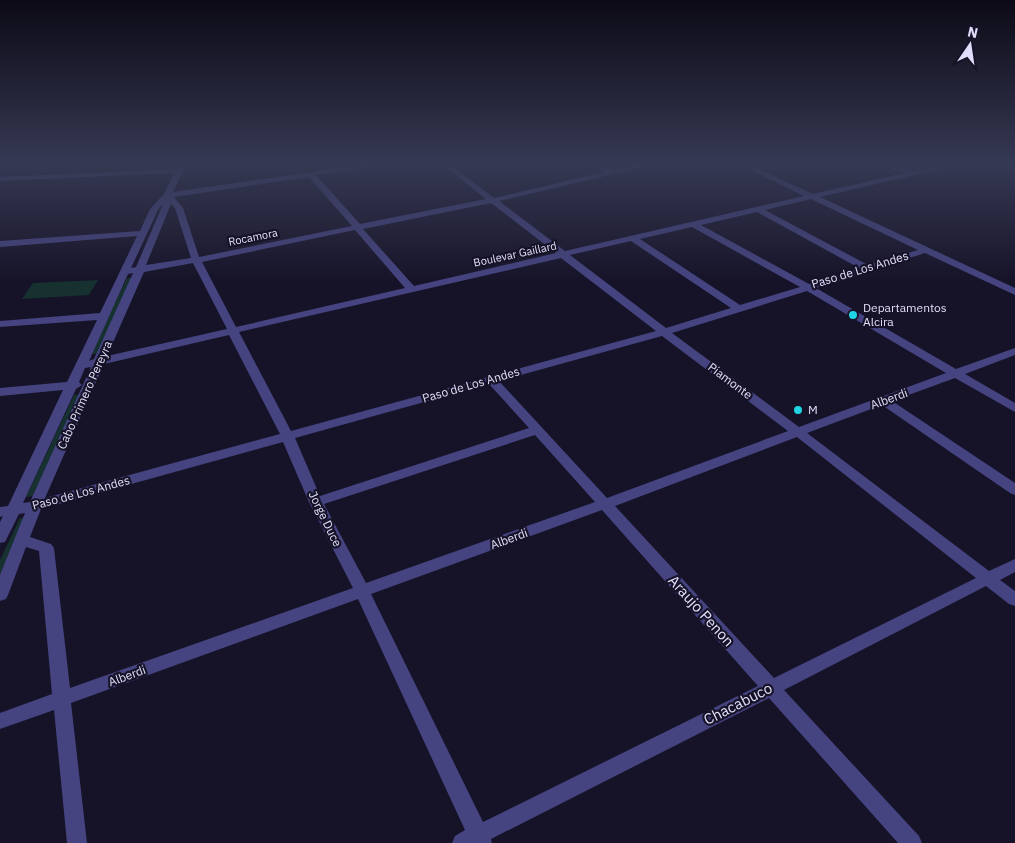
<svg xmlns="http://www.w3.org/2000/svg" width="1015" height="843" font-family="'IBM Plex Sans',sans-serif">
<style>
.green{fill:#173130}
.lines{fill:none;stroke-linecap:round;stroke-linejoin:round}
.minor{fill:#454481;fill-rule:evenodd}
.poi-dot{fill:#1fd5e5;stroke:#161328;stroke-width:2}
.labels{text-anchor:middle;stroke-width:4.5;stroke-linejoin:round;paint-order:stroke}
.far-street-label{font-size:11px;fill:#e1defb;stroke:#161328}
.street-label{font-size:12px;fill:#e1defb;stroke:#161328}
.poi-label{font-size:12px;fill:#e1defb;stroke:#161328;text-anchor:start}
.near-street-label{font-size:15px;fill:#e1defb;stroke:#161328}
</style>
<rect width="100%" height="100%" fill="#161328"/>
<g class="green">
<polygon points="127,278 133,278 96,354 90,354"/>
<polygon points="98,280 89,295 22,299 33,283"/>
<polygon points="81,394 33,496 26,497 74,395"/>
<polygon points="20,518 27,518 0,576 0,560"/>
</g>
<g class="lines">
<path class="minor" d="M179,164H186L173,192L367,164H382L379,166L316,175L360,224L486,199L442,164H449L494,198L604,172L593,164H601L612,170L640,164H651L648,166L499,201L565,251L804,196L739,164H747L813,194L905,173L885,166V164C895,164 902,169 913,171C923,172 944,164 957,164L954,166L820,197L1015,288V295L925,253L816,288L956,369L1015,348V355L965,374L1015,403V412L955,378L892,401L1015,483V495L1010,493L882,405L807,433L989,571L1015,559V572L1000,580L1015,591V606L1009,604L986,586L784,690L919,836L922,843H898L769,698L491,839L492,843H452L455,836L465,830L358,599L71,703L87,843H67L54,710L0,729V713L52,694L39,551L26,547L8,595L6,599L0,601V575L25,513L19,514L5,542L0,543V522L3,516L0,517V507L8,506L63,390L0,396V388L67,382L97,320L0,327V321L100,313L137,236L0,247V241L140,231L150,209L164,194L174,173L0,181V177L176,169ZM309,177L352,226L199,257L183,208L174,197ZM811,199L918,250L868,265L765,210ZM491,203L556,253L414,286L363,229ZM163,204L136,267L131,268L158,210ZM171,204L175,208L191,258L146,265ZM757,212L859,268L809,284L701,225ZM692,227L800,287L740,305L640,239ZM355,230L405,288L236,327L202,262ZM631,241L731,308L666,328L570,255ZM561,258L656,331L291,431L239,332ZM193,263L227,329L107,356L144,272ZM133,273L94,359L89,361L128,274ZM807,291L946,373L799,427L672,333ZM229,335L280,434L45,498L104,364ZM662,336L788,431L607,498L499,381ZM91,367L30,502L23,503L76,389L82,385L79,382L85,368ZM489,384L529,428L320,496L295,438ZM535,435L595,502L366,583L324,504ZM797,437L976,578L774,678L615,506ZM283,442L309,502L353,588L70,688L54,548L51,544L30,537L41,509ZM602,510L758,686L483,822L371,594Z"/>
</g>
<linearGradient id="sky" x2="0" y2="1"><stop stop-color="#0c0a16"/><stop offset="0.58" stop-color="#363953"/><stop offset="1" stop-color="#363953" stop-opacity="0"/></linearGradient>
<rect width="1015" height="282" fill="url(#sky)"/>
<g class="poi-dot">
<circle cx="853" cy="315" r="5"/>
<circle cx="798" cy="410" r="5"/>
</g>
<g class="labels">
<g class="far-street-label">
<text transform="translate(253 237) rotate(-11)" y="4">Rocamora</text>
<text transform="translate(515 254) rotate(-12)" y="4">Boulevar Gaillard</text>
</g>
<g class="street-label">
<text transform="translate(860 270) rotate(-17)" y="4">Paso de Los Andes</text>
<text transform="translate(730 381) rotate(37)" y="4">Piamonte</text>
<text transform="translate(471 385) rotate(-16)" y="4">Paso de Los Andes</text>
<text transform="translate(85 395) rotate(-66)" y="4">Cabo Primero Pereyra</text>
<text transform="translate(889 399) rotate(-20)" y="4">Alberdi</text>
<text transform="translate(81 493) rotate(-15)" y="4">Paso de Los Andes</text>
<text transform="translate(325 519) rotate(64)" y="4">Jorge Duce</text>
<text transform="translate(509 539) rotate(-20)" y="4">Alberdi</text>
<text transform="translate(127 676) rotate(-20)" y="4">Alberdi</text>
</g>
<g class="poi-label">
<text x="863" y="312">Departamentos<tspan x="863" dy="14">Alcira</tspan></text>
<text x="808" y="414">M</text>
</g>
<g class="near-street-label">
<text transform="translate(701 611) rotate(48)" y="5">Araujo Penon</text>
<text transform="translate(738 704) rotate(-27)" y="5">Chacabuco</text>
</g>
</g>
<g transform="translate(970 45) rotate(13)" stroke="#161328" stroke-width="4" paint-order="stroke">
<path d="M0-4L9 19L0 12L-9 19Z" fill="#e1defb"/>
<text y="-8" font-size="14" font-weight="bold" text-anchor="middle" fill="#e1defb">N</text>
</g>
</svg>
